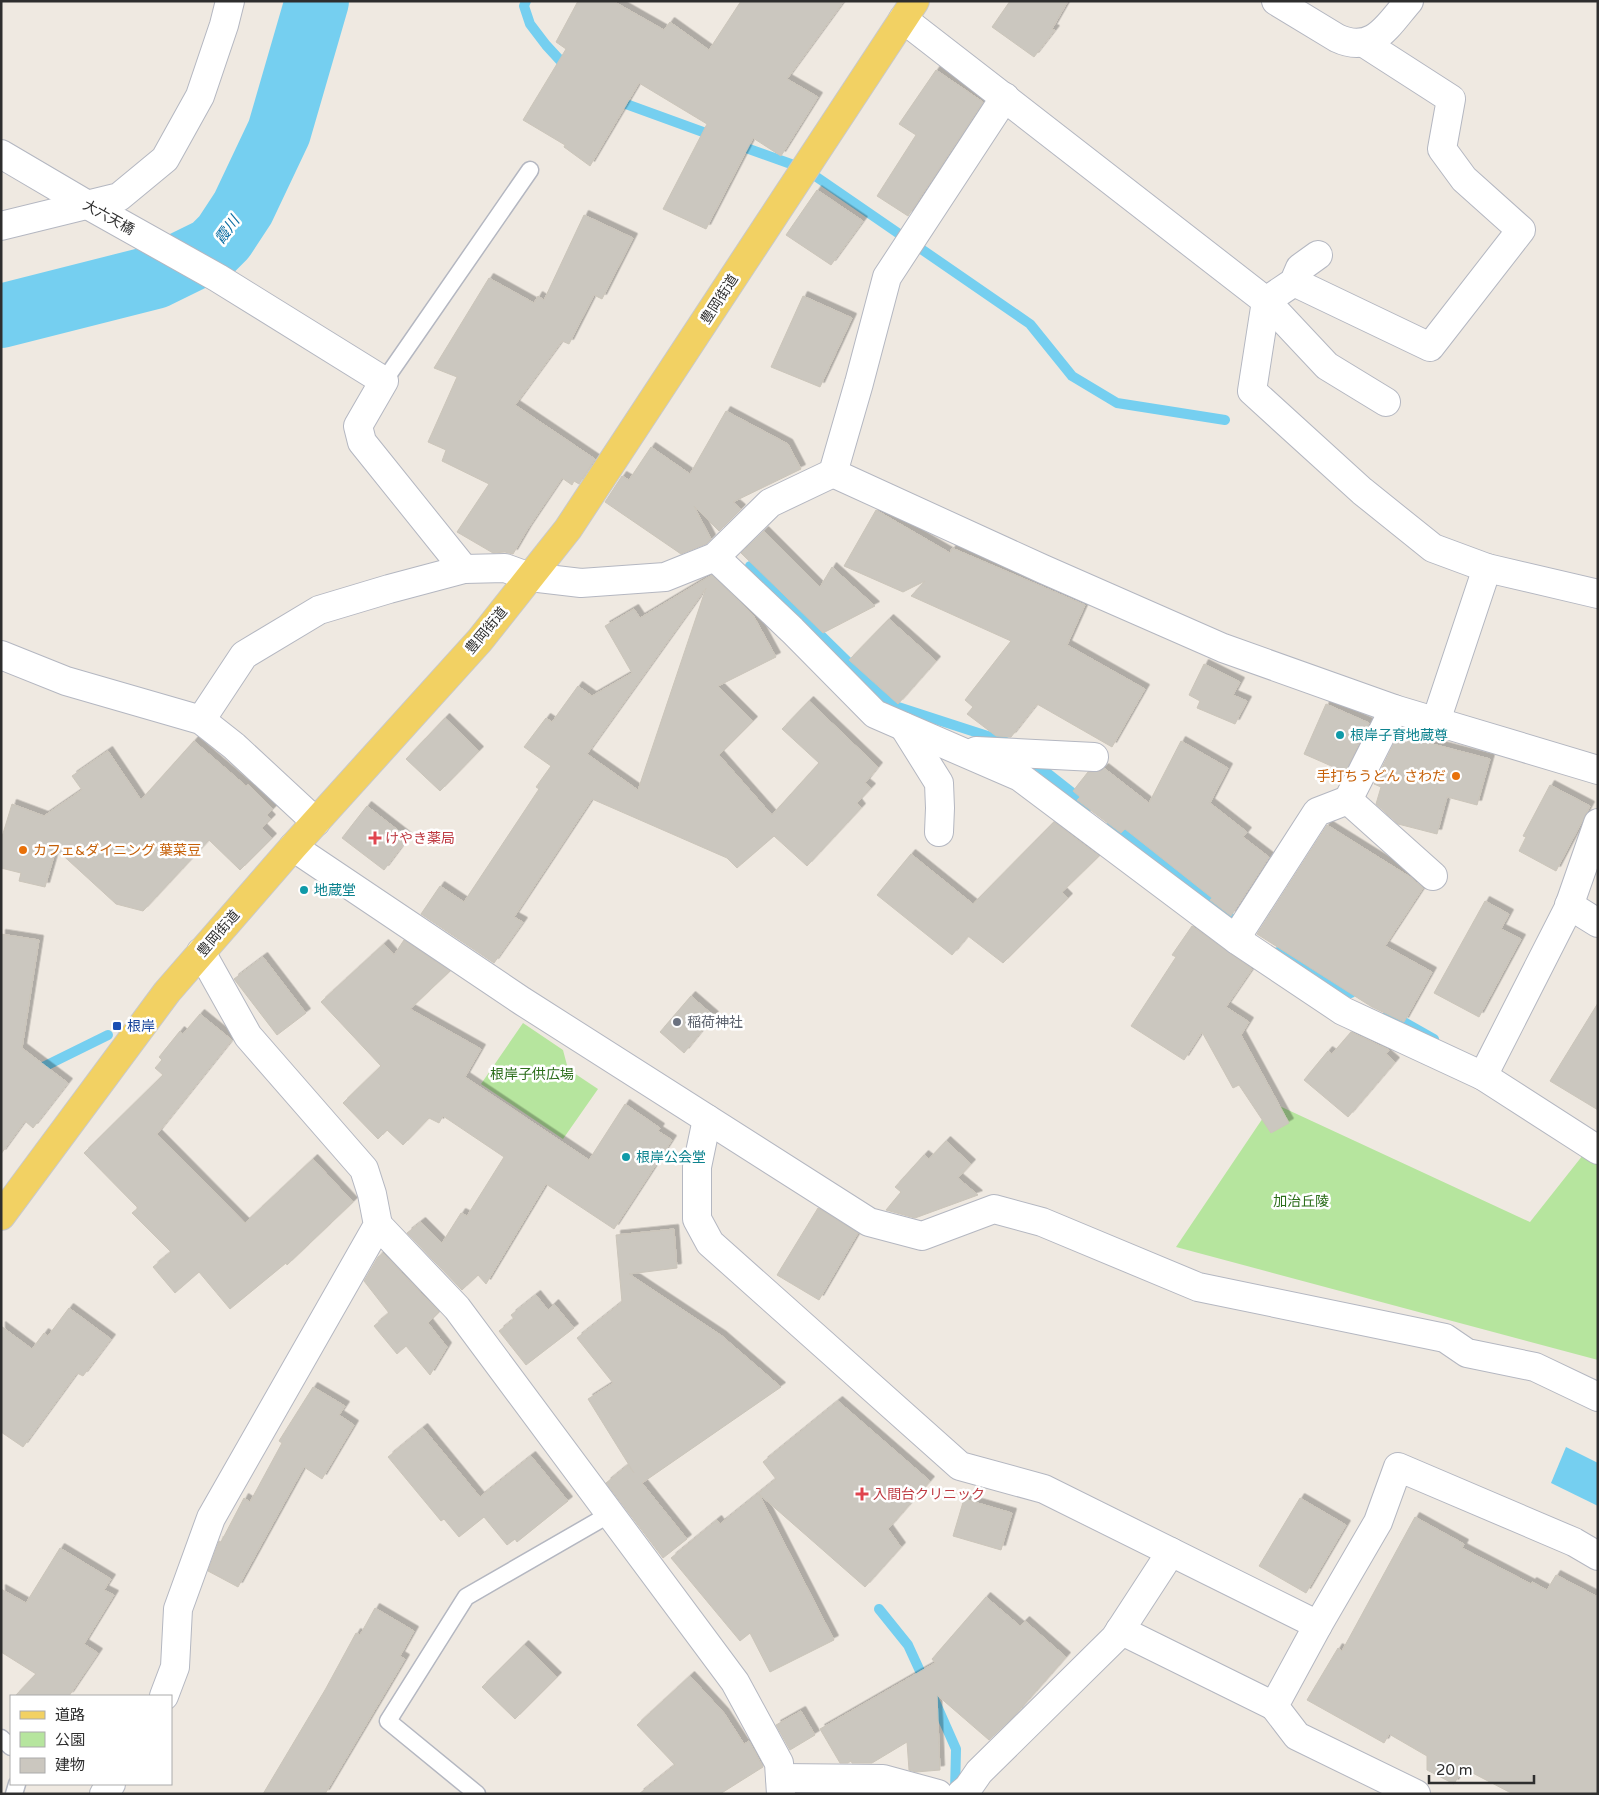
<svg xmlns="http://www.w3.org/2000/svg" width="1599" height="1795" font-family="'Varela Round','Noto Sans JP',sans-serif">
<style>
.green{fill:#b6e59e}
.water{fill:#75cff0}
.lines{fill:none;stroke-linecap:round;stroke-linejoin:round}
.stream{stroke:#75cff0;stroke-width:10}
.river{stroke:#75cff0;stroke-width:64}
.building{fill:#cbc7bf;stroke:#cbc5ba;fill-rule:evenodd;filter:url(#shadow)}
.lane-casing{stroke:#b4b7c1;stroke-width:19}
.street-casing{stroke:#b4b7c1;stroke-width:30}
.secondary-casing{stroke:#b4b7c1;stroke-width:30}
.primary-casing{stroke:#c9c9c9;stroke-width:30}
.lane{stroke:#fff;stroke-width:16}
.street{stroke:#fff;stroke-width:28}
.secondary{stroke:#fff;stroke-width:28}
.primary{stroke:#f2d163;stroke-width:28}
.culture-dot{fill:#0f9aa8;stroke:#fff;stroke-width:2}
.food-dot{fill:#e8710a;stroke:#fff;stroke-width:2}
.health-dot{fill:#e0444e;stroke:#fff;stroke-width:2}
.worship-dot{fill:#6b7280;stroke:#fff;stroke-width:2}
.transit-dot{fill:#1a4fb4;stroke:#fff;stroke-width:2}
.labels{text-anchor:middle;stroke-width:5;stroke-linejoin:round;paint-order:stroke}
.street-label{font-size:14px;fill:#2e2e2e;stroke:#fff}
.culture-label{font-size:14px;fill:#0d838f;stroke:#fff;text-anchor:start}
.food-label{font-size:14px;fill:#c56008;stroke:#fff;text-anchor:end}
.health-label{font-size:14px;fill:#be3a42;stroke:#fff;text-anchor:start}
.worship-label{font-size:14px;fill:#5b616d;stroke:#fff;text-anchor:start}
.transit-label{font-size:14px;fill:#164399;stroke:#fff;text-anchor:start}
.park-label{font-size:14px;fill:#2c6e1b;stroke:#fff}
.water-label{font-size:15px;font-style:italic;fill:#0d6fa3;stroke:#fff}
</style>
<defs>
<filter id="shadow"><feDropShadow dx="4.5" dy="-4.5" stdDeviation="0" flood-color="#0004"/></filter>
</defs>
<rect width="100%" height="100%" fill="#efe9e1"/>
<g class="green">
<polygon points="523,1023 563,1050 568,1069 598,1089 563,1139 481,1084"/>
<polygon points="1273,1103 1530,1222 1598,1136 1598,1360 1176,1247"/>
</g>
<polygon class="water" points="1566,1447 1598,1463 1598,1506 1551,1483"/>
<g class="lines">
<g class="stream">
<polyline points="526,1 524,6 530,24 546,45 568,69"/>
<polyline points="615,100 714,136"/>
<polyline points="735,144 805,169 1030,324 1072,376 1117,403 1225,420"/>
<polyline points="750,566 892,705 1006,742"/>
<polyline points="1032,761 1089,806"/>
<polyline points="1112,824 1242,927"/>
<polyline points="1278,952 1351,993"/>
<polyline points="1388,1013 1434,1039"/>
<polyline points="35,1071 108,1035"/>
<polyline points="879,1609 908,1645 925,1682"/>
<polyline points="933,1697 956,1749 955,1793"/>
</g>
<polyline class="river" points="1,316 155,277 212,249 224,237 243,208 279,132 317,1"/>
</g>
<g class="building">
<polygon points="578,1 613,1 664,30 670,22 709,50 741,1 844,1 787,79 818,97 781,156 753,138 706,229 663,209 707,124 639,83 590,166 564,147 565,145 523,120 566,49 556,42"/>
<polygon points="1010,1 1068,1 1052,29 1055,30 1034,57 992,27"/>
<polygon points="936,70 983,102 908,216 877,196 916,135 899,124"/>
<polygon points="817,190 863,221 831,265 786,235"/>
<polygon points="584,215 633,238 602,299 594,295 569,344 562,341 515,405 595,459 579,484 574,481 572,485 562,478 527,530 513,554 505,552 493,553 457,532 489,484 442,461 446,450 428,442 457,377 434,368 489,278 534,303 538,296 544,300"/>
<polygon points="803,296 852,318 820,387 771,367"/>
<polygon points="726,411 788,444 801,469 733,502 741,509 719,531 694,506 711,539 706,544 681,554 605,502 622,476 629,480 651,447 690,474"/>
<polygon points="876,510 950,553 952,548 1085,605 1067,645 1145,689 1112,747 1037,704 1011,737 996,736 967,714 973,707 965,700 1011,641 911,596 925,581 903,592 844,566"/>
<polygon points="764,531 820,587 832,567 875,606 823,633 741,553"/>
<path d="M712,575L753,615L776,657L718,686L753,721L719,755L772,815L819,763L782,729L809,701L878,767L865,783L871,788L857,803L861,808L807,866L774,836L737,868L727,858L592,799L514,917L523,922L494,963L421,914L440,886L464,902L539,789L536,787L551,766L524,747L546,718L552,722L578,686L592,696L632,673L605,626L634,609L640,618ZM706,588L638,790L587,754Z"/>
<polygon points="889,619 936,661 898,704 849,660"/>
<polygon points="1204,664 1240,682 1233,695 1247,701 1235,724 1197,708 1200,701 1189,695"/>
<polygon points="1326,704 1369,723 1345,772 1304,754"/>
<polygon points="445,718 479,751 440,791 406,759"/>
<polygon points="1398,735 1490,759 1477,805 1447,797 1437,834 1398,824 1376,804 1381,787 1374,784"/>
<polygon points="194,741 246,786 248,784 273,809 267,815 271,819 262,828 272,838 240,870 209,840 143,911 116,904 56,849 45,887 19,881 21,873 1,868 1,840 12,804 44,816 82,790 72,776 108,751 141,800"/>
<polygon points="1181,741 1228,768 1210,803 1247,832 1243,837 1269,857 1231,916 1210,900 1212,898 1125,829 1121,833 1077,800 1080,797 1073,791 1088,772 1101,771 1104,768 1149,803"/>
<polygon points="1550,785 1590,806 1556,871 1519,851 1526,837 1523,836"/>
<polygon points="367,806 408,838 384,870 342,838"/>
<polygon points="1054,822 1099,856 1062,892 1068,898 1003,963 968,936 952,955 877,895 911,854 973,904"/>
<polygon points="1327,825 1410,877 1423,888 1385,946 1432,972 1404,1022 1372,1007 1257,934"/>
<polygon points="1485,901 1509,914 1501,929 1521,939 1479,1017 1434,993"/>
<polygon points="1192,926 1252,969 1226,1007 1249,1022 1241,1035 1289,1123 1271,1133 1239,1085 1233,1088 1202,1032 1184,1060 1131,1026 1176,957 1172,955"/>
<polygon points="1,934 39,940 22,1048 68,1083 33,1128 25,1121 1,1154"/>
<polygon points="404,940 450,971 410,1009 481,1049 465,1077 589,1160 625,1104 660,1128 658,1131 672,1140 614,1229 546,1184 486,1284 478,1275 462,1290 407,1233 421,1222 442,1243 461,1213 467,1216 504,1157 443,1116 439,1123 429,1118 403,1145 387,1130 378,1139 343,1103 381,1066 321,1002 384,944 394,955"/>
<polygon points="263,957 306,1013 277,1035 234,979"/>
<polygon points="691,996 714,1016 684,1053 660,1032"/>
<polygon points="1598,1003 1598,1110 1550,1081"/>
<polygon points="200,1014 232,1040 157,1134 245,1223 313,1159 353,1202 287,1265 286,1263 230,1309 199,1272 175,1293 153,1267 171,1252 132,1213 138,1208 84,1153 163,1075 155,1068 162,1060 159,1057 180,1031 183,1034"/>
<polygon points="1351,1032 1389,1050 1386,1054 1395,1062 1348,1117 1304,1080 1328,1051 1332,1054"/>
<polygon points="946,1141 971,1164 958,1178 978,1195 915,1218 886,1210 901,1192 895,1187 924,1155 929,1159"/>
<polygon points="818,1208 858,1233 819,1300 777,1275"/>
<polygon points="674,1229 677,1268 629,1274 722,1336 781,1387 642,1483 687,1539 663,1558 606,1483 628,1465 634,1473 588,1399 613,1383 577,1338 622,1302 616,1235"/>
<polygon points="383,1253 439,1312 428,1323 447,1347 430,1375 406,1346 397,1354 374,1326 389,1313 364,1281 378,1257"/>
<polygon points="536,1295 548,1310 554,1304 574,1328 526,1365 499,1331 514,1319 511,1315"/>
<polygon points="69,1308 111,1339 83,1376 77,1373 23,1447 1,1432 1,1326 32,1349 44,1333 48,1336"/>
<polygon points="313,1387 345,1406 339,1415 354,1425 322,1479 304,1467 238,1587 208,1571 219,1541 221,1542 244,1498 250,1502 282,1443 279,1441"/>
<polygon points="838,1401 930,1481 888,1529 901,1547 865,1587 759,1494 834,1640 770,1672 750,1633 740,1641 671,1558 717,1520 720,1524 776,1479 763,1462"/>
<polygon points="423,1428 480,1497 531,1456 568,1501 517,1542 515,1539 507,1545 484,1517 459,1537 444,1519 441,1521 388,1457"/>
<polygon points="1300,1498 1346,1525 1306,1593 1259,1566"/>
<polygon points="964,1499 1012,1513 1001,1550 953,1536"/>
<polygon points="1415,1517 1464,1544 1462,1548 1531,1584 1532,1582 1547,1590 1556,1575 1598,1597 1598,1794 1513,1794 1463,1768 1454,1784 1427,1770 1427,1756 1389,1734 1384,1743 1307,1700 1338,1648 1342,1651"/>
<polygon points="60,1548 111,1579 104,1590 114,1595 84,1644 98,1653 69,1696 15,1696 36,1674 1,1652 1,1589 26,1603"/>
<polygon points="986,1597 1020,1626 1025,1621 1066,1657 1014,1716 989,1740 937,1695 940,1770 916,1772 909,1770 907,1742 872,1763 852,1763 851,1761 848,1763 840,1763 820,1729 935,1663 932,1659"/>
<polygon points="375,1608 414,1631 400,1656 405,1659 325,1794 263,1794 325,1690 356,1633 360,1635"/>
<polygon points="524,1645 557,1677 515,1719 482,1687"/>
<polygon points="690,1676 724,1713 744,1744 749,1741 763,1767 720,1794 639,1794 675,1765 637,1725"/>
<polygon points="801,1711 815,1735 790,1750 776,1725"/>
</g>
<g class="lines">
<g class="lane-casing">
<g id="lane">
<polyline points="384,381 530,170"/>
<polyline points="1,1738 11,1747"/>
<polyline points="14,1794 17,1784"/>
<polyline points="477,1794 388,1721 466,1597 610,1514"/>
</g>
</g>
<g class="street-casing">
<g id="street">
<path d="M1276,1L1337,38C1373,55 1388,25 1409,1"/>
<polyline points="903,19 1266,301 1252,391 1362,491 1433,548 1487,568 1598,594"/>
<polyline points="1,154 86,204 218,278 384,381 358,426 362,442 464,569"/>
<polyline points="1,226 119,197 165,159 200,96 224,25 230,1"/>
<polyline points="1318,255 1300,268 1294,282 1266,301 1327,366 1386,402"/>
<polyline points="1294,282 1430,347 1521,230 1464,179 1442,149 1451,99 1364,43"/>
<polyline points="833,473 1043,569 1223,648 1394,709 1598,770"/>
<polyline points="715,557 792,630 875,714 1020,777 1237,940 1343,1011 1483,1076 1598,1150"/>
<polyline points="201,720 244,655 319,610 389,589 464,569 505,568 530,577 581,583 665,577 715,557 770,503 833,473 859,383 887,277 1005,97"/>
<polyline points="1436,721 1487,568"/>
<polyline points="904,727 939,783 940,808 939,832"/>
<polyline points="976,751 1094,757"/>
<polyline points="1348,800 1433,876"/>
<polyline points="293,847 522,1001 869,1222 922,1236 994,1209 1042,1222 1198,1287 1445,1338 1467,1353 1535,1367 1598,1397"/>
<polyline points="1569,905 1598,923"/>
<polyline points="1237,940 1243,927 1317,812 1348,800 1394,709"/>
<polyline points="1483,1076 1568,909 1598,823"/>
<polyline points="707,1119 697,1167 697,1219 710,1243 960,1466 1044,1489 1318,1625"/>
<polyline points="378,1225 457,1308 735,1682 779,1763 781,1794"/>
<polyline points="1120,1630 1274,1706"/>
<polyline points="164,1696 175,1667 178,1609 211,1518 378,1225 372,1194 364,1169 248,1036 201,952"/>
<polyline points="780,1778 883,1779 938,1794"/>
<polyline points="104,1794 111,1784"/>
<polyline points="961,1794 968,1788 979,1772 1115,1638 1171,1552"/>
<polyline points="1416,1794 1297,1736 1274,1706 1318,1625 1378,1522 1398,1467 1574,1542 1598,1556"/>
</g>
</g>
<g class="secondary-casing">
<polyline id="secondary" points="1,655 66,681 201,720 234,746 316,822"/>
</g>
<g class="primary-casing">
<polyline id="primary" points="1,1216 167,992 293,847 480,640 568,529 915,1"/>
</g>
<use href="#lane" class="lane"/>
<use href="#street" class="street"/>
<use href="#secondary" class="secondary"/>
<use href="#primary" class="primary"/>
</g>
<g class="culture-dot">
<circle cx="1340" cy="735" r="5"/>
<circle cx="304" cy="890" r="5"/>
<circle cx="626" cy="1157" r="5"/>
</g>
<g class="food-dot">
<circle cx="1456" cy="776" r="5"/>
<circle cx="23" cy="850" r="5"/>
</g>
<g class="health-dot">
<path d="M372.5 830.5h5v5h5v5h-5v5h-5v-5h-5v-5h5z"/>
<path d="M859.5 1486.5h5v5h5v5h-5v5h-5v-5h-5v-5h5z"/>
</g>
<circle class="worship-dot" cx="677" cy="1022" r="5"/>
<rect class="transit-dot" x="112" y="1021" width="10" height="10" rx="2.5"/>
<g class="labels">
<g class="street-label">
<text transform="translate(109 217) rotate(29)" y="5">大六天橋</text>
<text transform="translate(719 299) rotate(-57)" y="5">豊岡街道</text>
<text transform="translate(486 630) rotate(-50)" y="5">豊岡街道</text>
<text transform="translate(218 933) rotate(-49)" y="5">豊岡街道</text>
</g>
<g class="culture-label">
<text x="1350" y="740">根岸子育地蔵尊</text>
<text x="314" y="895">地蔵堂</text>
<text x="636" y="1162">根岸公会堂</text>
</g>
<g class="food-label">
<text x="1446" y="781">手打ちうどん さわだ</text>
<text x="33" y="855" text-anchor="start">カフェ&amp;ダイニング 葉菜豆</text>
</g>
<g class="health-label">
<text x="385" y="843">けやき薬局</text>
<text x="873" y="1499">入間台クリニック</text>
</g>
<g class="worship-label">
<text x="687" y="1027">稲荷神社</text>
</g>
<g class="transit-label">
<text x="127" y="1031">根岸</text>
</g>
<g class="park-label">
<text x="532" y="1079">根岸子供広場</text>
<text x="1301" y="1206">加治丘陵</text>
</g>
<g class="water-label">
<text transform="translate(227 230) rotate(-54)" y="5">霞川</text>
</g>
</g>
<rect width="1599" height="1795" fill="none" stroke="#2e2e2e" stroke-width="5"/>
<rect x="10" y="1695" width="162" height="90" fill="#ffffff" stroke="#ababab"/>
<rect x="20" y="1711" width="25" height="8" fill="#f2d163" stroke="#ababab"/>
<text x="55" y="1720" font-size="15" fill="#2e2e2e">道路</text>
<rect x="20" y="1732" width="25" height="15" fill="#b6e59e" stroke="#ababab"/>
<text x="55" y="1745" font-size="15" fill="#2e2e2e">公園</text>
<rect x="20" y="1758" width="25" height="15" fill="#cbc7bf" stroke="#ababab"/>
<text x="55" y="1770" font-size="15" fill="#2e2e2e">建物</text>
<path d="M1429 1775v8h105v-8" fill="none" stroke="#2e2e2e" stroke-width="2.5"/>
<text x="1436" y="1775" font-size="15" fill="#2e2e2e" stroke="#ffffff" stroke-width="4" paint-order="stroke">20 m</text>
</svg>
